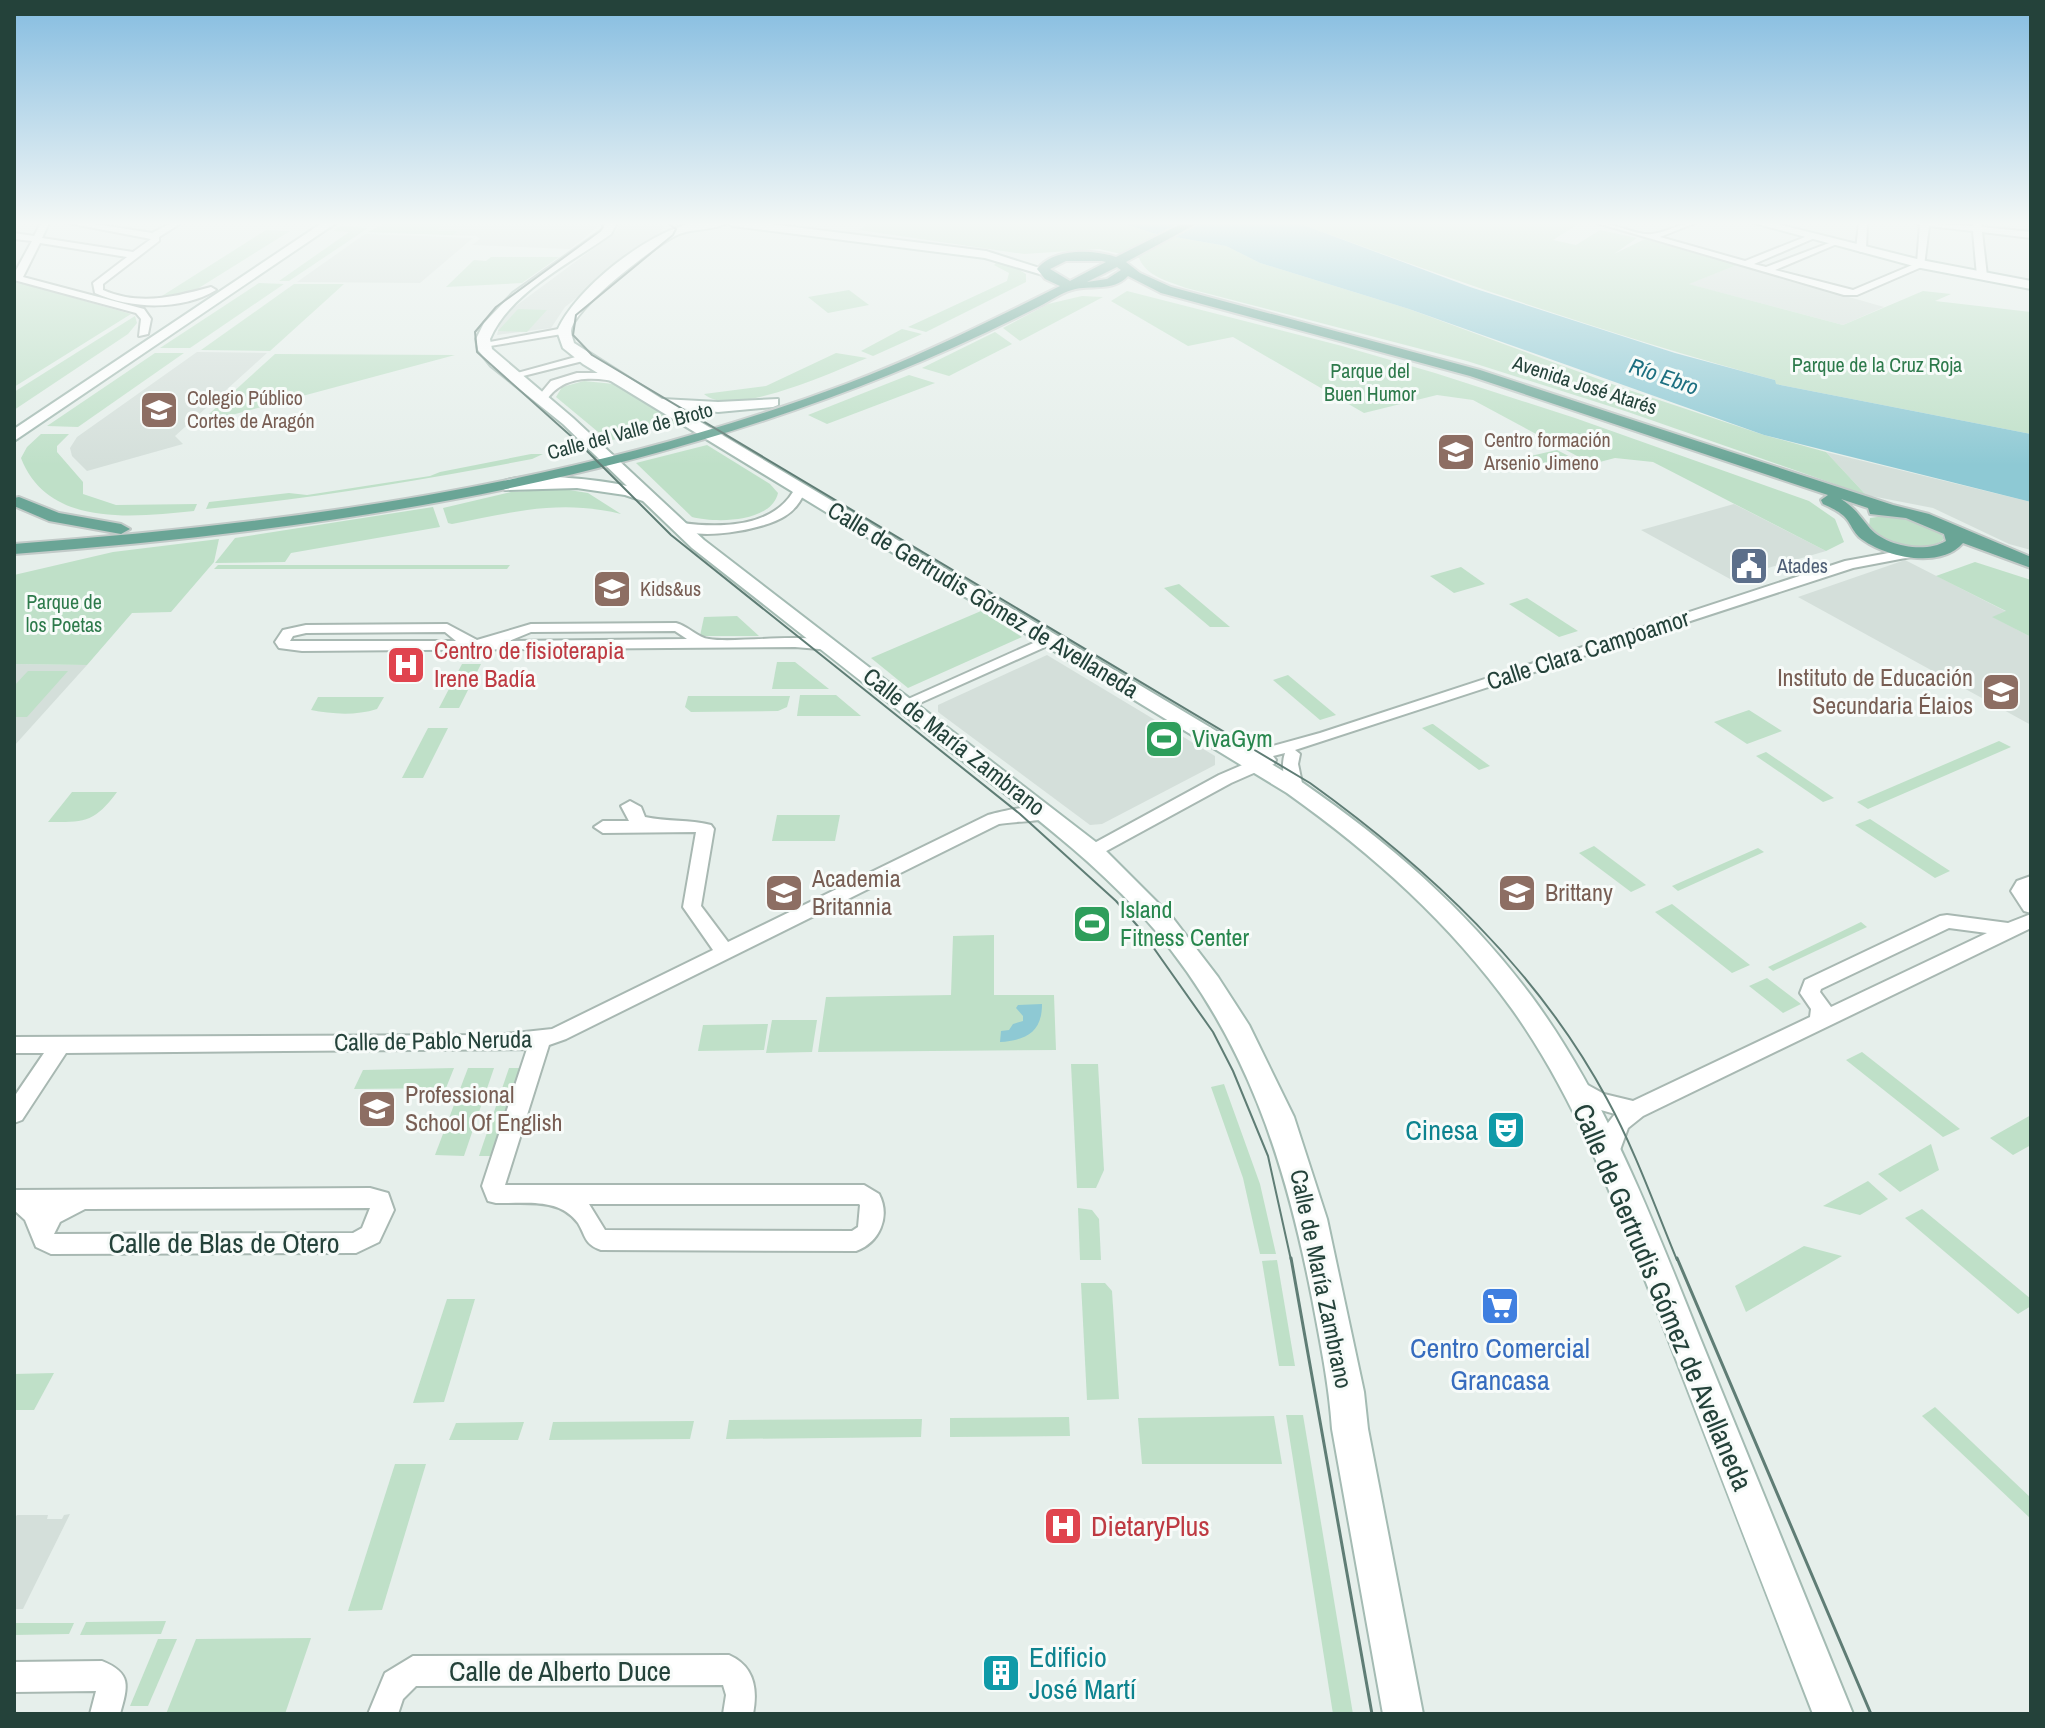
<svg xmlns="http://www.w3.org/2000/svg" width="2045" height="1728" font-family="'Archivo Narrow',sans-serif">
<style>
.built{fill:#d4dfda}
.green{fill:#bfe0c8}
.water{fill:#8ec9d4}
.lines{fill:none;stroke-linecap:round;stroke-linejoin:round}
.street-casing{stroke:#a8b8b2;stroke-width:4}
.secondary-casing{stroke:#a4bbb3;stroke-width:4}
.primary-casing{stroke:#c2cac8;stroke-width:4}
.street{fill:#fff;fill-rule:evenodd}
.secondary{fill:#fff;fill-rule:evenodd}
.primary{fill:#6aa596;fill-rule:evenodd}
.tram-far1{stroke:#5f7d75;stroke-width:2}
.tram{stroke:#5f7d75;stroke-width:3}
.labels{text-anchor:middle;stroke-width:6;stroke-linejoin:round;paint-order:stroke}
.far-park-label{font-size:20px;fill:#2d7a4b;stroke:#f7fbf9}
.far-street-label{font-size:20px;fill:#24423a;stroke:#f7fbf9}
.far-education-label{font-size:20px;fill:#785e54;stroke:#f7fbf9;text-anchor:start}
.far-service-label{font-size:20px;fill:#4e5e75;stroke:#f7fbf9;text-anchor:start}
.far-water-label{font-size:22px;font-style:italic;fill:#1c6f80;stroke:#f7fbf9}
.street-label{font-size:24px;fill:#24423a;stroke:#f7fbf9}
.health-label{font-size:24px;fill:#be3a42;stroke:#f7fbf9;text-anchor:start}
.education-label{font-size:24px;fill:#785e54;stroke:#f7fbf9;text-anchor:start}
.leisure-label{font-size:24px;fill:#27864d;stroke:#f7fbf9;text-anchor:start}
.near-culture-label{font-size:28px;fill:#0d838f;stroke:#f7fbf9;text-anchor:end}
.near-street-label{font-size:28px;fill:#24423a;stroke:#f7fbf9}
.near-shop-label{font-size:28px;fill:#366cbe;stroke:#f7fbf9}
.near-health-label{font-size:28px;fill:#be3a42;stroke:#f7fbf9;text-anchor:start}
</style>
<rect width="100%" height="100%" fill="#e6efeb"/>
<g class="built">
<polygon points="386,223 593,223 598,227 570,249 472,245 480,239 476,236 368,232"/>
<polygon points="622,223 665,225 661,232 565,307 551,328 497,335 500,322 513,308 617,231"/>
<polygon points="365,234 473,238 420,283 297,282"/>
<polygon points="1737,265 1884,307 1843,325 1688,284"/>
<polygon points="197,352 267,353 175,436 183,444 87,471 72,456 70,448 77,437"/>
<polygon points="1826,452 2031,502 2031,550 2009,544 1933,508 1866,495"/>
<polygon points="1734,504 1826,551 1730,579 1641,530"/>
<polygon points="1905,560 2007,612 1993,617 2031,637 2031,725 1798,597"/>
<polygon points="1047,655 1215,756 1215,765 1102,824 1090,825 938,712 938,705"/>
<polygon points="14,664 87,665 14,746"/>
<polygon points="70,1514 23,1609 14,1609 14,1519 17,1515 48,1515 47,1519 62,1519 64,1515"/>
</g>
<g class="green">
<polygon points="386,223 443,223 436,231 458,231 452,235 368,232"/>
<path d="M868,223H1122L1152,233L1226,246L1260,263L1409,309L1620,387L1764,435L1826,452L1866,495L1628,412L1467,361L1186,288C1168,281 1147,277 1139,258L1099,249L1024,254L859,230Z"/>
<path d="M1298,223H1580L1553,240L1576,245L1600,230L1637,238L1614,254L1645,239L1737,265L1689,284L1843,325L1923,291L1951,294L1935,301L2031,312V434L1775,384V380C1613,336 1455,281 1298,223Z"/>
<polygon points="340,226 368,228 289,281 279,281 349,232 333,231"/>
<polygon points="266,230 290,231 194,291 154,301"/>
<polygon points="491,257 559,257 522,283 446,287 474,260 486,261"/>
<polygon points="996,263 1016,268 1026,274 1026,282 926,332 908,327 1007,281 1009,273 994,265"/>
<polygon points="14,281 131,314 14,387"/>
<polygon points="259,283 284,284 190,348 160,348"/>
<polygon points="294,284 344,284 270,351 201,350"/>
<polygon points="849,290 869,305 828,313 808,297"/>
<polygon points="1127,291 1342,346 1435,373 1575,418 1809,501 1835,519 1844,542 1826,551 1653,462 1615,458 1592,464 1473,400 1437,395 1364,413 1233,337 1188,346 1111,301"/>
<polygon points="1082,296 1103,297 1020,341 1003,328 1048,304"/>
<polygon points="518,309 547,310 527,332 498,331"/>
<polygon points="135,316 137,323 128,334 14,410 14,392"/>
<polygon points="902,329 922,334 873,356 861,351"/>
<polygon points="995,332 1012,344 949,376 922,368"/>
<polygon points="155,353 184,353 78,427 47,426"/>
<path d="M836,353L867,358C835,371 732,419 704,394L766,386Z"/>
<polygon points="275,354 455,355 198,424"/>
<polygon points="909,375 935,383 827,424 808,415"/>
<polygon points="584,381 614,384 677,423 609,441 556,397 562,387"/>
<path d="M41,434H69L57,446V452L83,482V494L116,505L197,504L194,511C134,517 48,528 21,458L27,447Z"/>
<path d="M707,445L770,484L778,493C771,523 716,523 692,517L636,463Z"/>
<polygon points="1557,450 1586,465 1555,473 1526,457"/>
<path d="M531,454H543L532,459C423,480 316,498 206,509L209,502L289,493L307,495L430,476L440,472Z"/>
<path d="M563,489L588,493L621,514C560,499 513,512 452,524L448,523L443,508L511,492Z"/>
<polygon points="433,507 440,527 291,553 285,562 215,563 235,538"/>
<path d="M1897,514L1939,529L1944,539C1924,556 1885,544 1869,527L1870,518Z"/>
<polygon points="219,539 214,562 171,612 132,613 87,665 14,664 14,575 113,552"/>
<polygon points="1975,562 2031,580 2031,637 1992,617 2006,611 1936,576"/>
<polygon points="218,565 510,565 507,569 214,569"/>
<polygon points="1461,567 1485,584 1454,593 1430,576"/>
<polygon points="1179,584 1230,627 1210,627 1164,588"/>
<polygon points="1527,598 1578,631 1559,637 1509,604"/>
<polygon points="981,611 1022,637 908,688 871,658"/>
<polygon points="737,616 759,636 700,636 704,617"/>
<polygon points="777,662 795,662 829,689 772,689"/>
<polygon points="462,664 481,664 459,708 439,708"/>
<polygon points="28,671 68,671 27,717 14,717 14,686"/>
<polygon points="1288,675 1336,715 1320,720 1273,680"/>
<polygon points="800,695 836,695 861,716 797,716"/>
<polygon points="688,696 790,696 787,707 778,711 691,712 685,707"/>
<path d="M318,697H384L377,709C355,716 331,714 311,710Z"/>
<polygon points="1749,710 1782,731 1747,744 1714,722"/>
<polygon points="1432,724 1433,724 1490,766 1479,770 1422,728"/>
<polygon points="428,728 448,728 423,778 402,778"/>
<polygon points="1999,741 2011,747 1868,809 1857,802"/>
<polygon points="1766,752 1834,798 1823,802 1756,756"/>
<path d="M72,792H117C94,823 85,822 48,822Z"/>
<polygon points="777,815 840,815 835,841 772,841"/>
<polygon points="1870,819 1950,871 1935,878 1855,825"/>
<polygon points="1594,846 1646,885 1631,892 1579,853"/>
<polygon points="1758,848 1764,852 1678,891 1672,886"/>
<polygon points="1672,904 1750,965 1732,973 1655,912"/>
<polygon points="1861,922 1867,927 1773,971 1768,967"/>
<polygon points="994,935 994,995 1054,995 1056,1050 818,1052 826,997 951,995 953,936"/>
<polygon points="1767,978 1801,1004 1783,1013 1749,986"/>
<polygon points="772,1020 817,1020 812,1052 766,1053"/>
<polygon points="768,1024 764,1050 698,1051 703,1025"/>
<polygon points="1862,1052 1960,1129 1943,1137 1846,1060"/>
<polygon points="1071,1064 1098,1064 1104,1170 1096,1188 1077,1188"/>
<polygon points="454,1068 446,1088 354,1089 363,1070"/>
<polygon points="468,1068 494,1068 464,1156 435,1155"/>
<polygon points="509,1068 524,1068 495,1156 479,1156"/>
<polygon points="1224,1084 1260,1184 1276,1254 1260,1254 1243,1178 1211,1087"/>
<polygon points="2031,1115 2031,1145 2013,1155 1990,1138"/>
<polygon points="1931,1144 1939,1170 1900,1192 1878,1174"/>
<polygon points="1868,1181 1888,1199 1860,1215 1823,1206"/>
<polygon points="1078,1208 1092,1210 1099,1219 1101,1260 1080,1260"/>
<polygon points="1922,1209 2031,1299 2031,1306 2018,1314 1905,1218"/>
<polygon points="1804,1246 1842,1256 1746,1312 1735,1286"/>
<polygon points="1277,1260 1295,1366 1279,1366 1262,1261"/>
<polygon points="1081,1283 1105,1283 1112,1291 1119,1399 1087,1400"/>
<polygon points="447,1299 475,1299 444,1402 413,1403"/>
<polygon points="54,1373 34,1410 14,1410 14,1374"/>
<polygon points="1935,1407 2031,1498 2031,1519 1922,1416"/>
<polygon points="1286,1415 1303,1415 1353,1714 1333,1714"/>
<polygon points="1274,1416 1282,1464 1142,1464 1138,1418"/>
<polygon points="1069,1417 1070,1436 950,1437 950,1418"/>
<polygon points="922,1419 921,1437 726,1439 729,1420"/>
<polygon points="694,1421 690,1439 549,1440 553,1422"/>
<polygon points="524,1422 518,1440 449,1440 456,1423"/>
<polygon points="395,1464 426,1464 382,1610 348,1611"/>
<polygon points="166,1621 161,1634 80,1635 86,1622"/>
<polygon points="14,1623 74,1623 69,1634 14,1635"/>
<polygon points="311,1638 285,1714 166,1714 196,1639"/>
<polygon points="158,1639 177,1639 148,1706 130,1706"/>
</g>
<g class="water">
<polygon points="1122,223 1298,223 1470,287 1675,353 1775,380 1776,384 2031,434 2031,502 1764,435 1409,309 1260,263 1226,246 1152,233"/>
<path d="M1042,1004C1042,1032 1027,1040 1000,1042L1001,1031L1009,1030L1013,1024L1023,1021V1016L1016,1008L1018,1005Z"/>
</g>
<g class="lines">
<g class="street-casing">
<g id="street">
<path d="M41,223H49L42,238L133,252L151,239L68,223H88L152,233L171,223H181L159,237V241L103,284V290C140,306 174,297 211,287L216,290C181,311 131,309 95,293L93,283L127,257L40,243L23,277L144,309L151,319L148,334L139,336L141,319L136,313L14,280V274L32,241L14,239V233L34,236Z"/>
<path d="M1597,223C1615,223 1637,236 1652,234C1668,232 1679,223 1695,223L1660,237L1745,261L1810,235L1817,237L1754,264L1766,267L1837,240V244L1775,270L1853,290L1917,263L1920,225L1917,223L1973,226V223H1981L1982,227L2031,232V238L1982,232L1987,276L1982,279L1977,276L1973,231L1929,226L1924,266L1857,295H1844Z"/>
<polygon points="1859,223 1867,223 1866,249 1861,252 1856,249"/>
<polygon points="564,328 568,329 568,333 484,347 479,344"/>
<polygon points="583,355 588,358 587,360 511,379 506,376"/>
<path d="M577,373H601L627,380L622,383C594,376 562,375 546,401L536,399L551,381Z"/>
<path d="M790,482H798L805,492C800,502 795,510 785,516C764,530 696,542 675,527L682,523C719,528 771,528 793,492L788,485Z"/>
<path d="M1916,548L1921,549V555L1853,568L1295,750L1300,754L1298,764L1303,788L1301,792H1289C1283,780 1281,765 1285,753L1273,756L1276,760L1274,764L1231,783L1099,855L1093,857L1084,851L1087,847L1219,775L1261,757L1235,758L1227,753L1229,750L1269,747L1320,733L1845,561Z"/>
<path d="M676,623C688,626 698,638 709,639C737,644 818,630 838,646L831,650L795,647L302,651L279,648L275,642L283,630L306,625L447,624L477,640L531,624ZM675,631L687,639L509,641L531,632ZM445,632L456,641H290L293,636L306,633Z"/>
<polygon points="1049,636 1054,637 1054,643 911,707 899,707 897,704"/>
<path d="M630,801L641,807L645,817C667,822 689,819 711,825L714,829L701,906L728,942L988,815C1006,810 1041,801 1056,815C1047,822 1014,821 999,824L566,1039L549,1045L505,1185H864L879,1194C891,1217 879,1243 856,1251L601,1250C584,1244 586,1236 578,1223C559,1197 524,1204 496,1203L488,1201L482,1186L527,1049L66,1053L22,1120L14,1123V1097L44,1053H14V1037L497,1035L552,1029L713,950L683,907L696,832L603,833L594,827L603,821H629L621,806ZM589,1204H859L860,1205L858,1227L852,1231L605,1230Z"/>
<polygon points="2031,876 2031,913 2024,911 2011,891 2017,881"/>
<path d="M2031,914V928L1643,1116L1628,1128L1616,1161L1608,1164L1600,1161L1597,1155L1608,1123L1615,1114C1597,1109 1575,1103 1564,1086L1567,1080L1575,1078L1604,1094L1633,1101L1810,1017L1811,1009L1800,993L1805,980L1940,916L1947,915L2008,923ZM1949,928L1987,933L1831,1007L1820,992L1821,989Z"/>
<path d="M370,1188L388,1193L394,1210L379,1242L356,1253L51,1254L36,1247L25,1220L14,1210V1190ZM370,1208L362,1228L353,1233L54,1234L60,1222L85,1209Z"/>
<path d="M729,1655C754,1666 758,1689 753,1714H723L726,1695L723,1685L416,1686L403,1699L398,1714H368L385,1673L413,1656Z"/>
<path d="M102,1661C132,1673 128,1686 120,1714H90L96,1691L14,1692V1662Z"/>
</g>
</g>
<g class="secondary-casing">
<g id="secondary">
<polygon points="322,223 336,223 14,441 14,429"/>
<path d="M605,223H617L611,234C571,263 510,292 490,339L492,349L573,418L704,540L1101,846L1172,917L1218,977L1249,1025L1294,1117L1327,1219L1364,1392L1368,1429L1423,1714H1383L1332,1429C1329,1384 1320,1341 1312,1298C1285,1160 1246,1038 1154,929C1096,861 1024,809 954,754C866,685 779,616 692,548L643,501L625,495L577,488L505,490L497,485C514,469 603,480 627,486L563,424L491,366L478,350L476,339L484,323L513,293L602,230Z"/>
<path d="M692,223H726C713,231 692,228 677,235C657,244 572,309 571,331C571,335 573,339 574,343L662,399L718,402L778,399V405L773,407L718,412L677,408L1303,783C1391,844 1468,911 1532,997C1607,1099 1653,1221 1700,1338C1751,1463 1802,1589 1853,1714H1813C1764,1588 1715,1462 1667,1336C1623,1225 1582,1107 1512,1009C1450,923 1374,855 1287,793L583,364L563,348L557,331C576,288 647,233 692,223Z"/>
<polygon points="727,223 761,223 986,251 1049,271 1043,275 985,258 733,226"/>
<polygon points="1754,223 1773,223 1921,260 2031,281 2031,289 1921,268"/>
</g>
</g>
<g class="primary-casing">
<g id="primary">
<path d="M1183,223H1198L1126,262L1140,273L1171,287L1480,370L1893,505L1929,514L2031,557V568L1963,543C1940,570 1883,557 1859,537C1854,532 1852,527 1848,521C1843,513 1832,508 1823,504L1821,500L1828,495L1470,376L1161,293L1128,276C1112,293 1091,284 1072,290C1061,293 1050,301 1040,306C717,471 371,527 14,554V544C297,523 580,484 846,384C920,356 990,321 1060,286L1045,279L1037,269C1054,248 1092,249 1116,257ZM1066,261H1102L1106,262L1070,281L1050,269ZM1117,267L1121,270L1107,279L1087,282ZM1841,499L1868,508L1870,514L1906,518L1944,534L1946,541C1925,554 1883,546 1868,526C1859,515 1854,507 1841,499Z"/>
<polygon points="19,497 59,513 121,524 130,529 121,534 49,521 14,506 14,498"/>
</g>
</g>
<use href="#street" class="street"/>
<use href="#secondary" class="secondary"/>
<use href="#primary" class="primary"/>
<g class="tram-far1">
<polyline points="600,223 603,227 600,231 496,307 475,332 477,352 582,446 671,535 1020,814 1116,901 1141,930 1213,1032 1233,1071 1268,1156 1291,1260"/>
<path d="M667,223L676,229L673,235L576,315L573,335L592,355L1310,783C1428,868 1537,969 1607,1099C1635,1150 1655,1207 1677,1260"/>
</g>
<g class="tram">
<polyline points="1291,1258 1372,1714"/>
<polyline points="1677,1258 1871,1714"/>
</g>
</g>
<linearGradient id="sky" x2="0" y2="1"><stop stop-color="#84bce0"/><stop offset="0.48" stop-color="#f4f8f6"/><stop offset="1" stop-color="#f4f8f6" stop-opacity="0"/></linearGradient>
<rect width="2045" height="465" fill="url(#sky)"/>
<defs>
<g id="school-square" transform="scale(2)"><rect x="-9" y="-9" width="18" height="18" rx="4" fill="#8d6e63" stroke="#f7fbf9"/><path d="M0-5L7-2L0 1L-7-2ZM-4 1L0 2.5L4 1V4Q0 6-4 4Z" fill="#fff"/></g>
<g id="university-square" transform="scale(2)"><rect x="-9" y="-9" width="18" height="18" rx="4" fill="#8d6e63" stroke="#f7fbf9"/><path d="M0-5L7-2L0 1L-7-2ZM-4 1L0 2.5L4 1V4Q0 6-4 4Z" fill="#fff"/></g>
<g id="civic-square" transform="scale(2)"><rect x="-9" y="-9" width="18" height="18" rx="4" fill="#5c6f8a" stroke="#f7fbf9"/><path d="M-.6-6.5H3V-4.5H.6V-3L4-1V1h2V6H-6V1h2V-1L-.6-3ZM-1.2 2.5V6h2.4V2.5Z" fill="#fff"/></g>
<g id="hospital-square" transform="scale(2)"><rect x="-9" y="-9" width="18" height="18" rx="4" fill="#e0444e" stroke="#f7fbf9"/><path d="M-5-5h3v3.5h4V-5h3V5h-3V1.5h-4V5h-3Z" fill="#fff"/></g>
<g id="stadium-square" transform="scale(2)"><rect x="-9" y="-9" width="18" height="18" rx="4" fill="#2e9e5b" stroke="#f7fbf9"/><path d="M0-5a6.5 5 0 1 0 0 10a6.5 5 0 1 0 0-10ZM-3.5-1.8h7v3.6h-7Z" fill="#fff"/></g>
<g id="theatre-square" transform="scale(2)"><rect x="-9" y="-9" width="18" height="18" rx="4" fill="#0f9aa8" stroke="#f7fbf9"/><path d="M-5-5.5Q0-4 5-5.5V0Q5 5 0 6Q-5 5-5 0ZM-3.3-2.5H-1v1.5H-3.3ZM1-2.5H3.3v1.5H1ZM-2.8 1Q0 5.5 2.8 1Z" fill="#fff"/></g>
<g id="supermarket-square" transform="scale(2)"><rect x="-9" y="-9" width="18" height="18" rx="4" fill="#3f7fe0" stroke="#f7fbf9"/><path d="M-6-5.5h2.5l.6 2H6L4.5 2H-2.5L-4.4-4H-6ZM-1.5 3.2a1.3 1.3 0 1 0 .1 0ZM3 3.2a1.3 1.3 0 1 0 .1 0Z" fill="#fff"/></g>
<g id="building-square" transform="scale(2)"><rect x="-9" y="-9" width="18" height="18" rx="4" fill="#0f9aa8" stroke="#f7fbf9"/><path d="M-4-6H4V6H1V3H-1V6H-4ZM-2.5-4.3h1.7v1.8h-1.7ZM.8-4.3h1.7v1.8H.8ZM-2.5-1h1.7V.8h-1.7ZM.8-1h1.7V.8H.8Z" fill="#fff"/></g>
</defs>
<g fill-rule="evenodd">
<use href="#school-square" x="159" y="410"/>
<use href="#university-square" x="1456" y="452"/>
<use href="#civic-square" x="1749" y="566"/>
<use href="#school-square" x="612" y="589"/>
<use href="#hospital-square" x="406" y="665"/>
<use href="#school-square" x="2001" y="692"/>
<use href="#stadium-square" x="1164" y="739"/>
<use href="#school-square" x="784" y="893"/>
<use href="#school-square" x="1517" y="893"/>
<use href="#stadium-square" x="1092" y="924"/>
<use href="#school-square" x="377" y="1109"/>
<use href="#theatre-square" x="1506" y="1130"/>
<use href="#supermarket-square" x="1500" y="1306"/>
<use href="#hospital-square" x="1063" y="1526"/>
<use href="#building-square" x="1001" y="1673"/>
</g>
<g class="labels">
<g class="far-park-label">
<text x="1877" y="372">Parque de la Cruz Roja</text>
<text x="1370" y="378">Parque del<tspan x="1370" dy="23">Buen Humor</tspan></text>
<text x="64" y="609">Parque de<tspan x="64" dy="23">los Poetas</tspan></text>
</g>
<g class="far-street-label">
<text transform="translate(1585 385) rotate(18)" y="7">Avenida José Atarés</text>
<text transform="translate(630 431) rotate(-15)" y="7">Calle del Valle de Broto</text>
</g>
<g class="far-education-label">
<text x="187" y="405">Colegio Público<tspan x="187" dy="23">Cortes de Aragón</tspan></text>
<text x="1484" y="447">Centro formación<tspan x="1484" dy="23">Arsenio Jimeno</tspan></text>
<text x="640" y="596">Kids&amp;us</text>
</g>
<g class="far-service-label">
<text x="1777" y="573">Atades</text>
</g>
<g class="far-water-label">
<text transform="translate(1664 376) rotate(19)" y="8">Río Ebro</text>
</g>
<g class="street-label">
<text transform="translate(983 600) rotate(31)" y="8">Calle de Gertrudis Gómez de Avellaneda</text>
<text transform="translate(1588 650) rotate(-18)" y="8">Calle Clara Campoamor</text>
<text transform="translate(954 742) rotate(38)" y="8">Calle de María Zambrano</text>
<text transform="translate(433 1041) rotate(-1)" y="8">Calle de Pablo Neruda</text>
<text transform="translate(1321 1279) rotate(78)" y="8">Calle de María Zambrano</text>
</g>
<g class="health-label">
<text x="434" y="659">Centro de fisioterapia<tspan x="434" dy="28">Irene Badía</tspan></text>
</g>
<g class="education-label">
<text x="1973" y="686" text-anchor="end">Instituto de Educación<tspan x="1973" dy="28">Secundaria Élaios</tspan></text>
<text x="812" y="887">Academia<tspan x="812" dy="28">Britannia</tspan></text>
<text x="1545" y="901">Brittany</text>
<text x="405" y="1103">Professional<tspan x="405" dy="28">School Of English</tspan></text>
</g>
<g class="leisure-label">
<text x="1192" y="747">VivaGym</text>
<text x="1120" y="918">Island<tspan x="1120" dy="28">Fitness Center</tspan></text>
</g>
<g class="near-culture-label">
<text x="1478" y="1140">Cinesa</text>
<text x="1029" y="1667" text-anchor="start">Edificio<tspan x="1029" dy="32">José Martí</tspan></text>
</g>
<g class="near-street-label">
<text x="224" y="1253">Calle de Blas de Otero</text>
<text transform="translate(1663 1297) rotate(67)" y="10">Calle de Gertrudis Gómez de Avellaneda</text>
<text x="560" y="1681">Calle de Alberto Duce</text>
</g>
<g class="near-shop-label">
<text x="1500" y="1358">Centro Comercial<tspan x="1500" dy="32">Grancasa</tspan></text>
</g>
<g class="near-health-label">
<text x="1091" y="1536">DietaryPlus</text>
</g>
</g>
<rect width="2045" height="1728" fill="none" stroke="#24423a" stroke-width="32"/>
</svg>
